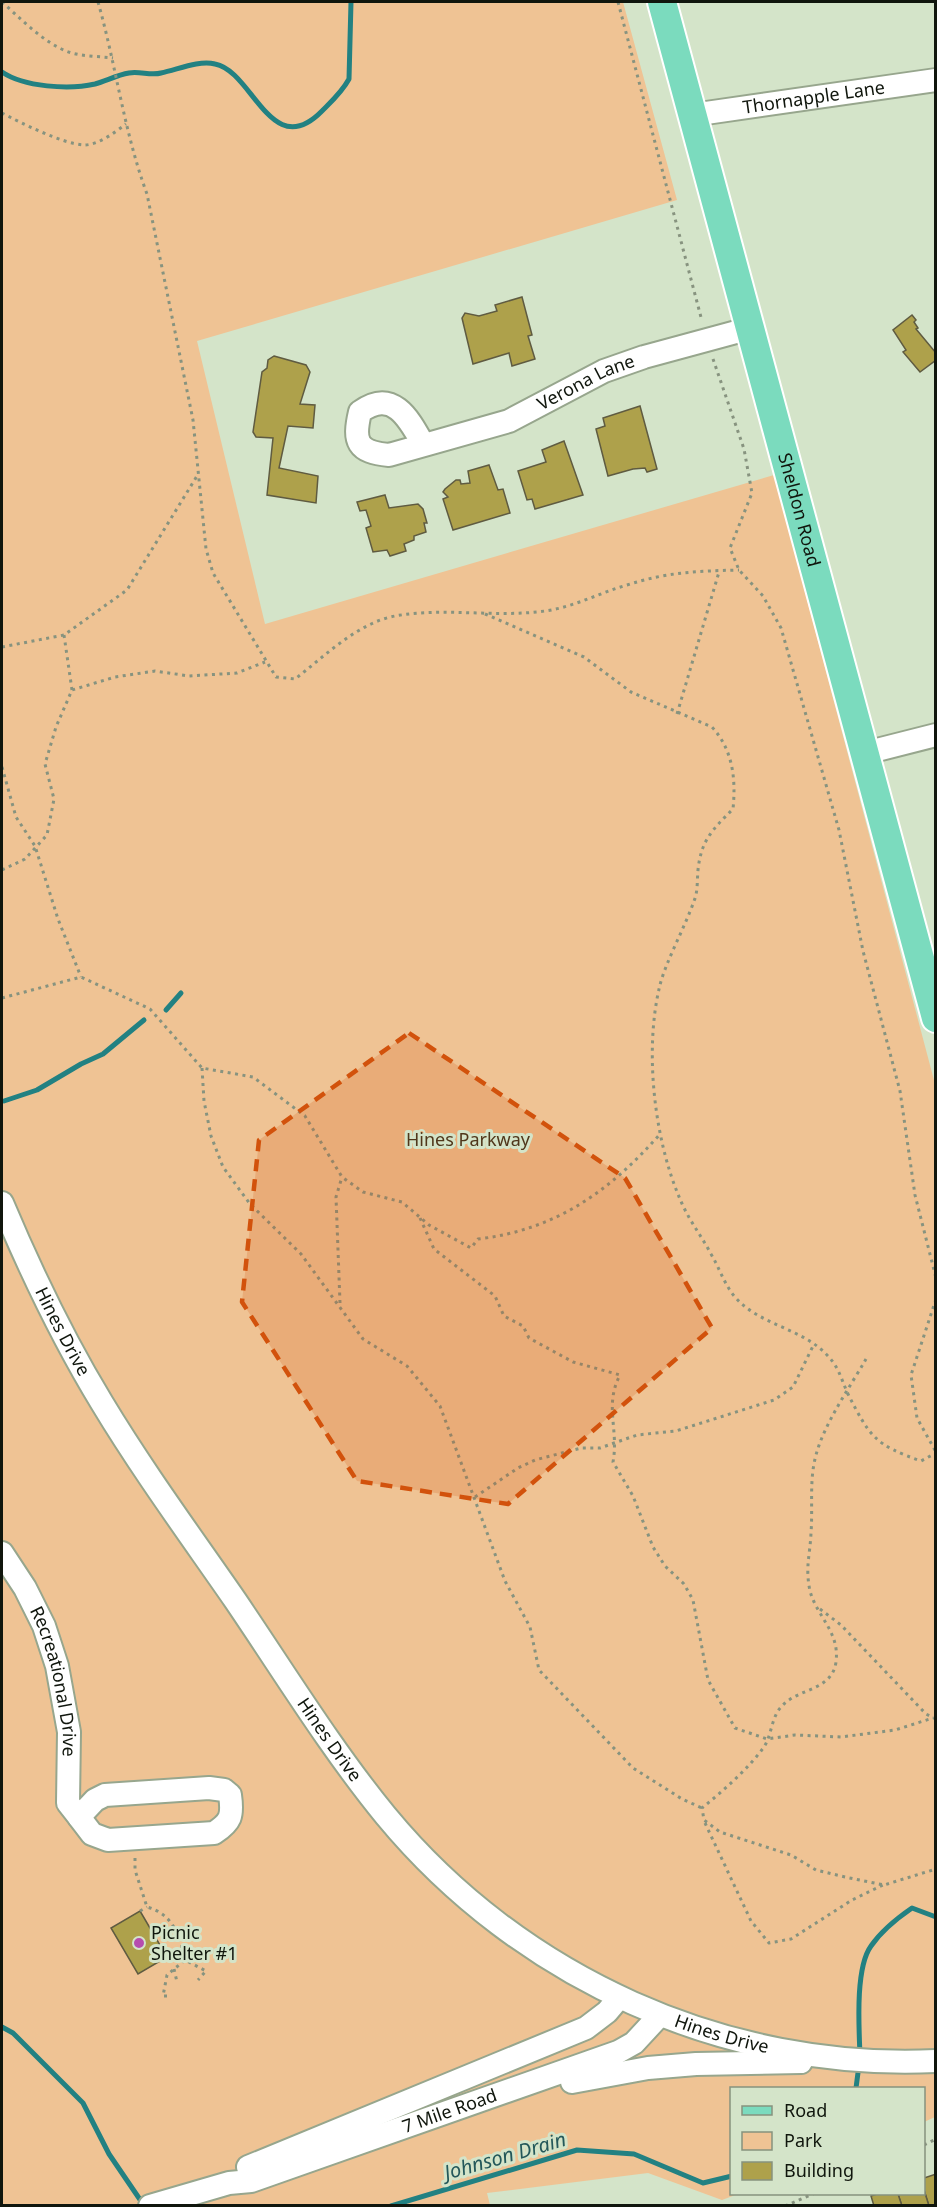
<svg xmlns="http://www.w3.org/2000/svg" width="937" height="2207" font-family="'Noto Sans',sans-serif">
<style>
.green{fill:#efc394}
.lines{fill:none;stroke-linecap:round;stroke-linejoin:round}
.stream{stroke:#228182;stroke-width:5}
.building{fill:#aea14b;stroke:#5f5b41;stroke-width:1.5}
.minor-casing{stroke:#97a68d;stroke-width:26}
.major-casing{stroke:#fff;stroke-width:32}
.path{stroke:#87937f;stroke-width:3;stroke-dasharray:3 4.5;stroke-linecap:butt}
.minor{stroke:#fff;stroke-width:22}
.major{stroke:#7bdbbe;stroke-width:28}
.marked{fill:#d2520c;fill-opacity:0.2;stroke:#d2520c;stroke-width:4.5;stroke-dasharray:12 8;stroke-linejoin:round}
.poi-dot{fill:#b64daf;stroke:#d4e4c9;stroke-width:2}
.labels{text-anchor:middle;stroke-width:6;stroke-linejoin:round;paint-order:stroke}
.street-label{font-size:18px;fill:#10160d;stroke:#d4e4c9}
.park-label{font-size:18px;fill:#50371b;stroke:#d4e4c9}
.poi-label{font-size:18px;fill:#10160d;stroke:#d4e4c9;text-anchor:start}
.water-label{font-size:20px;font-style:italic;fill:#24585a;stroke:#d4e4c9}
</style>
<rect width="100%" height="100%" fill="#d4e4c9"/>
<polygon class="green" points="2,2 623,2 677,200 197,341 265,624 774,475 935,1084 935,2117 924,2122 924,2088 732,2088 732,2194 738,2194 722,2200 648,2173 487,2193 490,2205 2,2206"/>
<g class="lines">
<g class="stream">
<path d="M2,72C24,87 69,90 95,84C106,81 117,75 129,73C140,71 151,76 161,73C177,70 198,60 215,64C253,71 271,163 322,111C332,101 342,92 349,79L351,2"/>
<polyline points="166,1010 181,993"/>
<polyline points="4,1101 37,1090 81,1064 103,1054 144,1020"/>
<polyline points="2,2027 13,2033 83,2103 109,2154 143,2204"/>
<path d="M860,2055C859,2028 855,1968 871,1946C882,1930 896,1919 912,1908L936,1917"/>
<polyline points="856,2088 859,2065"/>
<polyline points="391,2206 577,2150 634,2154 703,2183 732,2176"/>
</g>
</g>
<g class="building">
<polygon points="522,297 532,335 528,336 535,359 512,366 509,353 473,364 462,318 465,313 479,316 497,311 495,305"/>
<polygon points="912,315 916,320 914,322 918,328 916,329 936,353 936,360 920,372 903,352 906,350 893,330"/>
<polygon points="274,356 306,365 310,372 300,404 315,405 313,428 288,426 279,468 318,476 316,503 267,495 273,438 256,437 253,432 262,372 267,368 268,360"/>
<polygon points="640,406 657,469 647,472 645,468 633,469 608,476 596,429 605,426 603,418"/>
<polygon points="564,441 583,495 535,509 532,499 527,500 518,471 546,462 542,450"/>
<polygon points="489,465 498,490 503,489 510,513 453,530 443,499 448,497 443,492 445,489 456,480 460,480 461,484 470,483 468,471"/>
<polygon points="385,495 389,508 418,504 423,509 427,523 424,523 426,532 414,536 414,540 404,544 406,551 390,556 387,550 373,552 366,528 371,526 366,510 360,511 357,502"/>
<polygon points="140,1911 167,1957 138,1974 111,1928"/>
<polygon points="936,2174 936,2206 929,2206 924,2190 924,2178"/>
<polygon points="924,2190 929,2206 902,2206 898,2194 924,2194"/>
<polygon points="877,2194 898,2194 902,2206 874,2206 871,2196"/>
</g>
<g class="lines">
<g class="minor-casing">
<g id="minor">
<path id="s1" d="M692,115L936,80"/>
<path id="s2" d="M423,444C409,419 393,388 360,412C353,442 357,452 389,455L509,421L604,371L644,357L751,328"/>
<polyline points="865,753 936,735"/>
<path id="s3" d="M2,1203C31,1272 63,1339 102,1403C143,1471 190,1535 235,1600C284,1672 331,1749 386,1816C520,1978 726,2071 936,2061"/>
<path id="s4" d="M2,1553L25,1588L44,1626L57,1666L69,1732L68,1803L79,1817"/>
<path d="M209,1788L224,1790L230,1795C233,1816 231,1822 214,1833L108,1840L92,1834L79,1817L95,1800L105,1795Z"/>
<polyline points="572,2082 648,2068 696,2064 801,2062"/>
<polyline points="248,2167 586,2028 607,2012 618,1999"/>
<path id="s5" d="M150,2206L229,2183L251,2181L618,2052L634,2043L659,2016"/>
</g>
</g>
<g class="major-casing">
<g id="major">
<path id="s6" d="M662,2L936,1018"/>
</g>
</g>
<g class="path">
<path d="M2,2C21,19 42,41 66,51C81,57 98,56 113,58"/>
<path d="M98,2C116,65 124,132 147,194L193,420L206,549L213,573L276,677L295,679C324,657 357,623 395,616C444,607 495,618 545,611C574,607 599,593 627,585C667,572 698,571 739,570"/>
<polyline points="618,2 702,321"/>
<path d="M2,113C21,123 63,144 84,145C99,145 115,132 126,124"/>
<polyline points="713,359 744,449 752,493 730,548 739,570 763,596 781,628 839,830 863,951 900,1091 915,1195 936,1278"/>
<path d="M485,614L584,657L631,692L712,727C733,750 736,779 733,809C713,829 701,840 698,870C697,880 698,892 694,901C685,927 666,961 660,985C644,1049 654,1139 680,1199C688,1219 701,1235 711,1254C720,1269 724,1284 735,1297C759,1325 802,1328 827,1355C839,1367 841,1379 848,1394C870,1437 875,1445 921,1461L936,1453"/>
<polyline points="64,635 72,690"/>
<polyline points="2,647 64,635 127,590 197,476"/>
<polyline points="677,714 719,572"/>
<polyline points="2,767 16,817 35,846 58,919 81,977"/>
<polyline points="2,870 25,859 47,835 54,799 45,764 56,727 72,690 115,677 155,671 189,676 237,673 265,662"/>
<path d="M2,998L81,977L150,1009L202,1068L253,1077L305,1116L342,1177L363,1192L402,1202L429,1225L471,1248L478,1239C556,1230 610,1191 661,1133"/>
<polyline points="202,1068 204,1101 211,1136 223,1167 250,1204 301,1254 363,1339 407,1366 440,1406 505,1581 530,1627 539,1670 633,1768 682,1799 702,1808"/>
<path d="M420,1218L434,1249L495,1296L504,1316L523,1326L529,1338L573,1362L620,1375C604,1405 619,1430 613,1462L633,1496L653,1547L665,1566L684,1584L693,1600L708,1680L735,1728L767,1739L795,1735L841,1737L895,1730L933,1718"/>
<polyline points="936,1299 911,1375 917,1418 936,1452"/>
<polyline points="340,1303 336,1197 342,1177"/>
<path d="M866,1359C850,1387 824,1424 816,1455C809,1480 813,1507 811,1533C810,1556 805,1567 810,1591C817,1617 840,1632 836,1662C832,1691 798,1688 782,1706C771,1717 772,1735 764,1747C747,1770 724,1790 702,1808L704,1820L720,1832L791,1855L816,1870L845,1877L884,1885L936,1869"/>
<polyline points="475,1497 518,1468 535,1460 581,1448 600,1448 637,1435 676,1431 774,1400 793,1387 814,1344"/>
<polyline points="820,1609 841,1625 926,1714 936,1719"/>
<polyline points="705,1823 751,1921 769,1943 791,1939 852,1900 883,1885"/>
<path d="M135,1858V1870L147,1907C173,1914 180,1936 185,1960"/>
<polyline points="140,1911 147,1907"/>
<polyline points="167,1957 183,1948"/>
<polyline points="174,1969 177,1982"/>
<polyline points="167,1996 163,1996 167,1975 185,1960 206,1971 198,1980"/>
<polyline points="924,2145 936,2139"/>
<polyline points="785,2206 813,2194"/>
</g>
<use href="#minor" class="minor"/>
<use href="#major" class="major"/>
</g>
<path class="marked" d="M409,1033L625,1178L712,1328L508,1504L357,1481L242,1302L259,1140Z"/>
<circle class="poi-dot" cx="139" cy="1943" r="6"/>
<g class="labels">
<g class="street-label">
<text dy="6" stroke="none"><textPath href="#s1" startOffset="123">Thornapple Lane</textPath></text>
<text dy="6" stroke="none"><textPath href="#s2" startOffset="360">Verona Lane</textPath></text>
<text dy="6" stroke="none"><textPath href="#s6" startOffset="526">Sheldon Road</textPath></text>
<text dy="6" stroke="none"><textPath href="#s3" startOffset="142">Hines Drive</textPath></text>
<text dy="6" stroke="none"><textPath href="#s4" startOffset="141">Recreational Drive</textPath></text>
<text dy="6" stroke="none"><textPath href="#s3" startOffset="630">Hines Drive</textPath></text>
<text dy="6" stroke="none"><textPath href="#s3" startOffset="1132">Hines Drive</textPath></text>
<text dy="6" stroke="none"><textPath href="#s5" startOffset="315">7 Mile Road</textPath></text>
</g>
<g class="park-label">
<text x="468" y="1146">Hines Parkway</text>
</g>
<g class="poi-label">
<text x="151" y="1939">Picnic<tspan x="151" dy="21">Shelter #1</tspan></text>
</g>
<g class="water-label">
<text transform="translate(505 2156) rotate(-16)" y="7">Johnson Drain</text>
</g>
</g>
<rect width="937" height="2207" fill="none" stroke="#10160d" stroke-width="6"/>
<rect x="730" y="2087" width="195" height="108" fill="#d4e4c9" stroke="#86927e" stroke-width="1.5"/>
<rect x="742" y="2106" width="30" height="9" fill="#7bdbbe" stroke="#86927e" stroke-width="1.5"/>
<text x="784" y="2117" font-size="18" fill="#10160d">Road</text>
<rect x="742" y="2132" width="30" height="18" fill="#efc394" stroke="#86927e" stroke-width="1.5"/>
<text x="784" y="2147" font-size="18" fill="#10160d">Park</text>
<rect x="742" y="2162" width="30" height="18" fill="#aea14b" stroke="#86927e" stroke-width="1.5"/>
<text x="784" y="2177" font-size="18" fill="#10160d">Building</text>
</svg>
